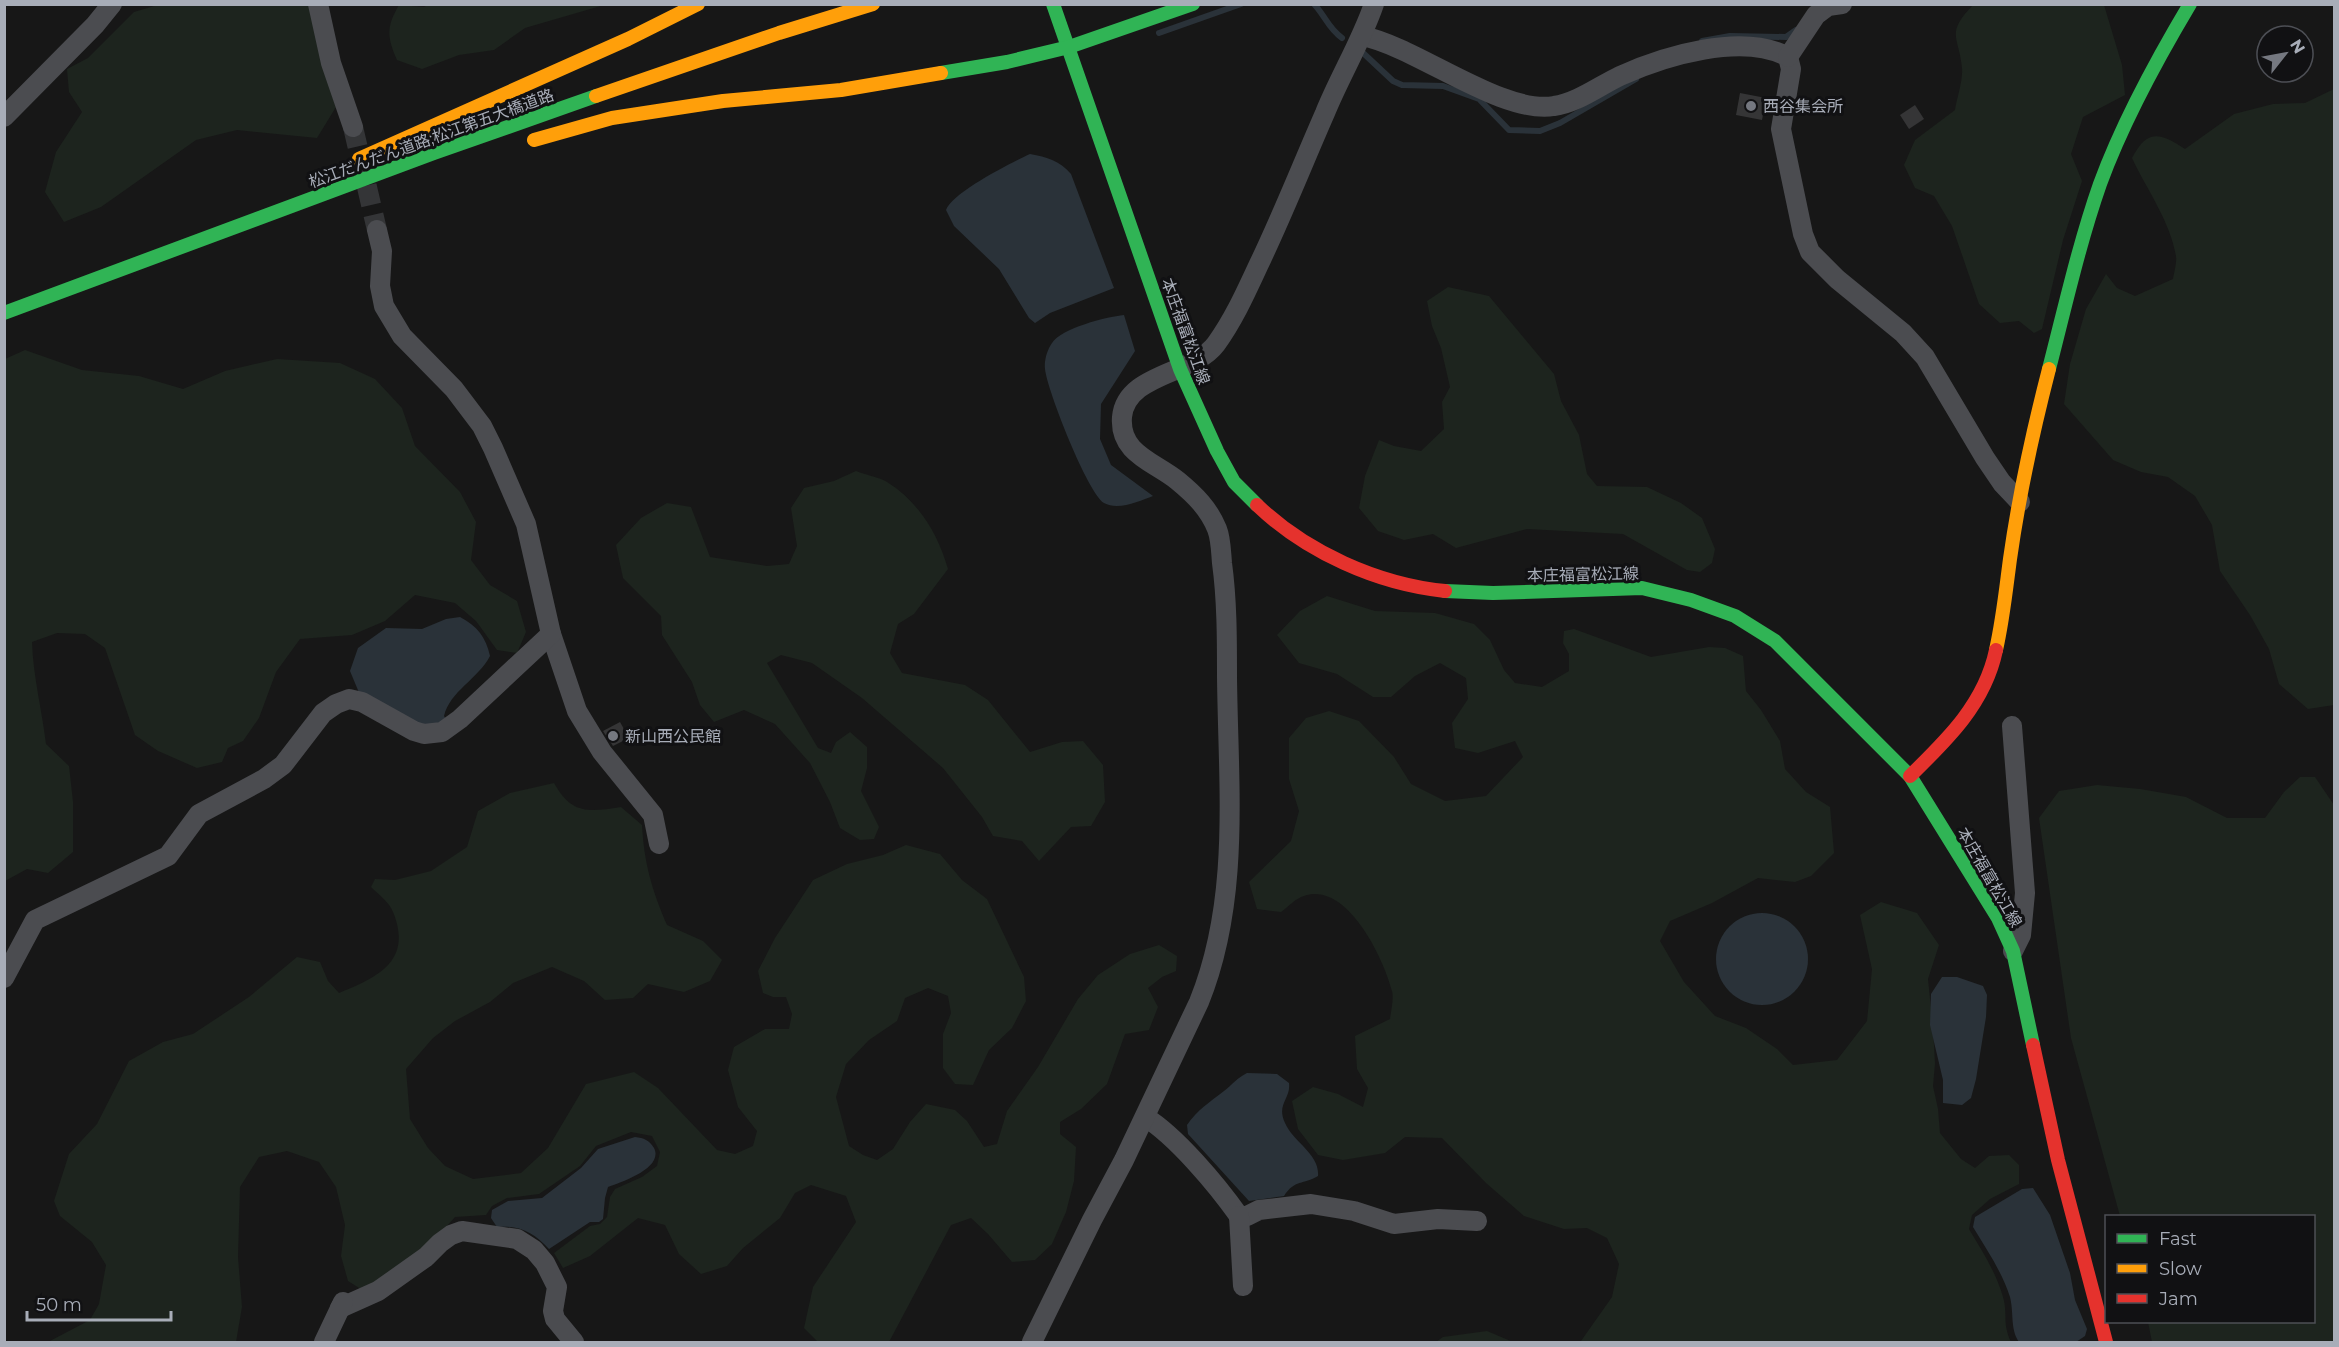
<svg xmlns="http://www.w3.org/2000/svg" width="2339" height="1347" font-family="Montserrat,'Noto Sans JP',sans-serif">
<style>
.green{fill:#1d241e}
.water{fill:#2a3239}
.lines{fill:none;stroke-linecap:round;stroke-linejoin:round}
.stream{stroke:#2a3239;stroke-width:6}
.building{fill:#353536}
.street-tunnel{stroke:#343537;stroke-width:20;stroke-dasharray:20 10;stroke-linecap:butt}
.street{stroke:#4b4c50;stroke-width:20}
.fast{stroke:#30b455;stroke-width:14}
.slow{stroke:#ff9f0a;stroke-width:14}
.jam{stroke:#e5322d;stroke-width:14}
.poi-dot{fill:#757880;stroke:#111113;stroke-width:2}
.labels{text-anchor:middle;stroke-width:6;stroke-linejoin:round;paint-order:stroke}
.poi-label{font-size:16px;fill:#a8adb8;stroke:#111113;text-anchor:start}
.street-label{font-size:16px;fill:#a8adb8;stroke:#111113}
</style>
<rect width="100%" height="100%" fill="#171717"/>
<g class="green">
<polygon points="161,4 311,5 327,78 336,107 317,138 237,130 196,140 101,207 64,222 45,192 56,152 82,112 69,92 67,69 88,58 134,12"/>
<path d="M429,4H604V5L525,28L494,50L459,55L422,69L397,60C387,37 386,27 399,5L424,7Z"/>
<path d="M1973,5H2104L2122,65L2125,95L2083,117L2071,154L2082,181L2063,240L2042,329L2034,333L2019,321L2000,323L1979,304L1952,226L1934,196L1915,188L1904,165L1915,140L1955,110C1957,97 1963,81 1962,68C1959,36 1945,34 1973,5Z"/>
<path d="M2334,89V705L2308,709L2279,684L2269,649L2250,615L2220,571L2212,525L2195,496L2168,477L2141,472L2113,460L2064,404L2070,364L2086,309L2106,274L2117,288L2135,296L2173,279C2174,272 2177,263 2176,256C2170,221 2147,190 2132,158C2147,129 2160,132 2185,149L2234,114L2273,104L2305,103Z"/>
<polygon points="1448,287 1489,296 1554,374 1561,401 1579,435 1587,474 1597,486 1647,487 1681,503 1702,518 1715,549 1712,563 1700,572 1687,570 1623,534 1527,529 1456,548 1433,534 1404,540 1378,531 1359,508 1365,476 1379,440 1394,446 1421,451 1444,429 1442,402 1450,387 1441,348 1432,326 1427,301"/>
<path d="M25,350L82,370L139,376L183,389L225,371L277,359L340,363L375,379L402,408L415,446L460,492L476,522L471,560L490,585L517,601L526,632L517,653L497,650L476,621L455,603L415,595L385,621L352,635L300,639L276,672L259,718L243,741L228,748L222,762L197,768L158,751L135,735L105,648L85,634L57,633L32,642C33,676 42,710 46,744L69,766L73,802V852L48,873L27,869L5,881V359Z"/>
<path d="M856,471C866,475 879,477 887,482C919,502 938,534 948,569L914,614L898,624L890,653L902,673L965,685L988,700L1030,752L1062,742L1083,741L1103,765L1105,802L1091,826L1071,827L1039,861L1022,841L993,836L982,817L943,768L862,698L812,663L781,655L767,663L818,748L831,753L836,742L850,732L867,747V768L861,791L879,827L874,839L860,840L840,828L830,802L810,763L775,724L744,710L714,722L700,705L692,682L662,635L661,616L623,578L616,545L641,518L667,503L691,507L710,557L767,566L789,564L797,546L791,508L804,488L834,481Z"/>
<path d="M1327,596L1375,611L1435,613L1474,624L1490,640L1504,670L1515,683L1542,687L1569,671V654L1563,643L1564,631L1574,629L1651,657L1709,647L1725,648L1743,656L1746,691L1761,710L1780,741L1785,769L1806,792L1830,807L1834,853L1811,876L1795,882L1758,878L1712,903L1670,921L1660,941L1684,982L1715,1016L1746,1028L1777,1049L1793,1065L1837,1060L1867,1021L1872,969L1860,915L1881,902L1917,913L1939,945L1928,979L1933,1028L1935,1063L1933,1086L1938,1109L1940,1133L1961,1159L1975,1168L1989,1156L2009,1155L2019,1165V1184L1990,1199L1972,1215L1969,1229C1982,1251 1996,1272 2003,1297C2008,1314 2002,1323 2011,1342H1577L1581,1341L1612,1297L1619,1264L1607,1238L1587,1228L1564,1229L1524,1216L1486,1183L1442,1138L1405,1137L1385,1153L1343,1160L1318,1155L1298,1129L1292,1101L1313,1087L1338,1094L1363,1107L1368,1088L1357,1069L1355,1036L1390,1019C1391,1010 1394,999 1392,991C1384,959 1347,881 1304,896C1296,898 1288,907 1281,912L1257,909L1249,882L1291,841L1299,811L1289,779V738L1306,718L1329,711L1359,721L1394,757L1411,784L1445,801L1486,796L1523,757L1515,741L1478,753L1455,748L1452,723L1468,699L1466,678L1440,663L1415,676L1391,697H1373L1337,674L1299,663L1277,635L1300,611Z"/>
<polygon points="2300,777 2315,777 2334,805 2334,1342 2152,1342 2148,1322 2314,1322 2314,1216 2120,1216 2071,1038 2039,818 2059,791 2097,785 2140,789 2186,797 2227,818 2265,818 2284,792"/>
<path d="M554,783C572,815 589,812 621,807L642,825C644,863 652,890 667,925L703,941L722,960L710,981L684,992L648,984L633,998L605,1000L584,981L552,967L513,983L490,1002L455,1021L433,1038L406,1069L410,1119L428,1148L445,1166L473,1179L521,1173L548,1148L586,1084L634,1072L658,1088L717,1150L735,1154L753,1146L757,1131L738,1107L728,1070L734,1047L765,1029H789L792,1014L786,997H773L763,993L758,971L775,938L813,880L847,864L883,855L906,845L940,854L962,880L987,899L1024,977L1026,1001L1012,1028L989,1050L973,1085L955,1084L943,1068V1034L951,1013L948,996L928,988L905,998L897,1021L869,1040L846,1064L836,1097L849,1146L863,1155L877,1160L893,1149L910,1122L926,1104L955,1110L967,1121L984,1147L997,1144L1007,1111L1038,1067L1078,999L1098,975L1130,954L1159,945L1177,956L1176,971L1162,977L1148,988L1158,1007L1149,1030L1125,1034L1107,1084L1081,1109L1060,1122V1134L1076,1147L1074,1181L1066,1212L1052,1244L1035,1260L1012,1262L988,1234L971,1218L951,1225L889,1342H818L804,1328L813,1287L856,1222L846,1196L811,1185L795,1193L780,1218L743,1248L727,1266L701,1274L679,1254L665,1225L638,1218L590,1256L563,1268L554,1253L590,1226L600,1224L607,1217L610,1197L615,1189L642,1177L657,1166L660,1152L652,1136L631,1132L596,1146L580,1166L539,1194L507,1198L492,1206L486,1215L455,1217L428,1247L364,1291L348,1281L341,1256L345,1225L336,1187L319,1162L287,1151L259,1157L240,1187L238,1257L242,1307L236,1342H48L90,1320L99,1304L106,1265L92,1242L60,1216L54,1201L69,1154L97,1124L129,1061L163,1042L193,1034L249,997L297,957L320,962L328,981L339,993C378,977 413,961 393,912C390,903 378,894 371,887L375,879L395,880L431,871L467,847L478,811L510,793Z"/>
<polygon points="1487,1331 1513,1342 1436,1342 1443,1337"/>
</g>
<g class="water">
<path d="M1030,154C1047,157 1060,161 1071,174L1114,288L1050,313L1035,323L1029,318L999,269L954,226L946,210C953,192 1011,163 1030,154Z"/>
<path d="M1124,315L1135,351L1101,404L1100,439L1111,465L1153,496C1140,501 1118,511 1104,503C1088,494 1047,390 1045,369C1044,361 1047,350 1052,343C1062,328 1106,317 1124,315Z"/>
<path d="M460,617C477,626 486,637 490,656C478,679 450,691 444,716L448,723L429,728L360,695L350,671L358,648L386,628L422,629L446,619Z"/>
<circle cx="1762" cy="959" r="46"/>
<polygon points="1942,977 1957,977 1983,986 1987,995 1986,1017 1976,1079 1971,1098 1962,1105 1943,1103 1943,1080 1930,1025 1931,994"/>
<path d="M1247,1073L1277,1074L1289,1083C1291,1099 1276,1104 1285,1123C1293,1142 1320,1154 1318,1176C1303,1185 1295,1179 1284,1196L1249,1201L1188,1134L1187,1125C1197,1110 1210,1102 1224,1091C1233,1084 1237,1078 1247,1073Z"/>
<path d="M635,1137C644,1138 649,1140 654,1148C664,1168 622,1182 608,1187L605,1198L603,1219L599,1222H590L549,1249C534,1233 520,1225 497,1227L491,1218L492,1210L508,1201L542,1198L581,1168L598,1149Z"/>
<path d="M2033,1188L2050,1215L2070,1273L2075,1300L2087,1329L2085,1336L2076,1342H2019C2010,1329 2014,1313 2010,1297C2002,1272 1987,1250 1973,1227L1975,1217L2022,1189Z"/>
</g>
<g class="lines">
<g class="stream">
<path d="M1314,4C1326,17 1328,28 1342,38"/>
<polyline points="1159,33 1241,4"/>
<polyline points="1702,41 1730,36 1786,37 1796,30"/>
<polyline points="1361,51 1393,81 1402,85 1443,86 1479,99 1509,130 1540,131 1560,123 1636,79"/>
</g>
</g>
<g class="building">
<polygon points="1740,93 1766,98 1762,120 1736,115"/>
<polygon points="1915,105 1924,119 1909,129 1900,115"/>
<polygon points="620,722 629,738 613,746 603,731"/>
</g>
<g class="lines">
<polyline class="street-tunnel" points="353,127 377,230"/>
<g class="street">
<polyline points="318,4 331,63 353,127"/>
<path d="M1363,36C1418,48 1502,115 1554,106C1577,103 1599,86 1620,76C1664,56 1743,32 1788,57L1791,69L1781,129L1803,234L1810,252L1837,279L1903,333L1925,357L1985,458L2002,483L2020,502"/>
<polyline points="1788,57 1816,15 1828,6 1842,4"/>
<polyline points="4,117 95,25 112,4"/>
<polyline points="551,634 577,711 602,752 653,815 659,844"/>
<polyline points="2012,726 2025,893 2021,935 2013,951"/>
<polyline points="4,978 35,920 168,856 199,814 264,779 283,765 323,713 336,704 349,699 362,702 414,731 424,734 442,732 460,719 551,634 526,524 493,448 482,426 454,389 402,336 384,306 380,286 382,251 377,230"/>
<path d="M1145,1117C1176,1136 1217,1185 1239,1216H1247L1259,1210L1311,1204L1354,1211L1394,1224L1438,1219L1477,1221"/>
<polyline points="1239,1216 1243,1286"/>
<polyline points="340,1308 378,1291 426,1257 440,1243 451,1235 462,1231 517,1239 534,1250 545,1263 557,1287 553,1311 555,1319 574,1342"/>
<polyline points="324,1342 343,1302"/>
<path d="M1032,1342L1092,1220L1124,1160L1199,1002C1241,898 1228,785 1227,676C1227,638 1227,600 1222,563C1221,552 1221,539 1217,529C1209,509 1195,495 1178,481C1155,462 1119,454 1122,417C1126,373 1193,375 1216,344C1234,319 1246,292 1259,264C1283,214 1303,163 1325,113C1340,76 1361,42 1374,4"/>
</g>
<g class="fast">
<polyline points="1053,4 1180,369 1217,451 1234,482 1257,505"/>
<polyline points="941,73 1007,62 1069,47 1193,4"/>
<polyline points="4,313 434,153 596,96"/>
<path d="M2049,369C2065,307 2079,244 2100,184C2123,121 2156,61 2190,4"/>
<polyline points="1445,591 1493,593 1642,588 1691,600 1735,616 1775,641 1910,776 1998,918 2013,951 2033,1045"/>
</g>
<g class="slow">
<polyline points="596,96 779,33 873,4"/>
<polyline points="534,140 612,118 723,101 841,90 941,73"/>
<polyline points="359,159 628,39 698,4"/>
<path d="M1996,650C2003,619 2006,589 2010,559C2019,495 2033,431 2049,369"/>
</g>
<g class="jam">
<path d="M1257,505C1306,552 1377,584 1445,591"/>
<path d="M1910,776C1948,739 1985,703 1996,650"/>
<polyline points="2033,1045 2058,1160 2106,1342"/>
</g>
</g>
<g class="poi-dot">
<circle cx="1751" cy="106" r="6"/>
<circle cx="613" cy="736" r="6"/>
</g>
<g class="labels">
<g class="poi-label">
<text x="1763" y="112">西谷集会所</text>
<text x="625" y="742">新山西公民館</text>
</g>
<g class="street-label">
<text transform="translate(431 138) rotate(-20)" y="6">松江だんだん道路;松江第五大橋道路</text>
<text transform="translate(1186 331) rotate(70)" y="6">本庄福富松江線</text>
<text transform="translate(1583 574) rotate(-1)" y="6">本庄福富松江線</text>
<text transform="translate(1990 877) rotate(60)" y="6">本庄福富松江線</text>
</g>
</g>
<rect width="2339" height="1347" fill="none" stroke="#a8adb8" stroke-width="12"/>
<rect x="2105" y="1215" width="210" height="108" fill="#111113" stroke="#4d4f55" stroke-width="1.5"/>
<rect x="2117" y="1234" width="30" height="9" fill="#30b455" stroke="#4d4f55" stroke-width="1.5"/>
<text x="2159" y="1245" font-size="18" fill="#a8adb8">Fast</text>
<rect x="2117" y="1264" width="30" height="9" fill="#ff9f0a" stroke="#4d4f55" stroke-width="1.5"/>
<text x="2159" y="1275" font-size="18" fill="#a8adb8">Slow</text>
<rect x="2117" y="1294" width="30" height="9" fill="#e5322d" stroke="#4d4f55" stroke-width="1.5"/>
<text x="2159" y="1305" font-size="18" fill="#a8adb8">Jam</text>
<g transform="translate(2285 54) rotate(59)"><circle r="28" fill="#111113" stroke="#4d4f55" stroke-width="1.5"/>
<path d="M0-4.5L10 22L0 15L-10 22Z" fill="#757880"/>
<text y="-9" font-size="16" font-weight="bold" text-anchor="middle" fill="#a8adb8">N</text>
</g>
<path d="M27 1311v9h144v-9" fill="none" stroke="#a8adb8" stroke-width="3"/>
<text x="36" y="1311" font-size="18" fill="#a8adb8" stroke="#111113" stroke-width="4.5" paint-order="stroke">50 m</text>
</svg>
